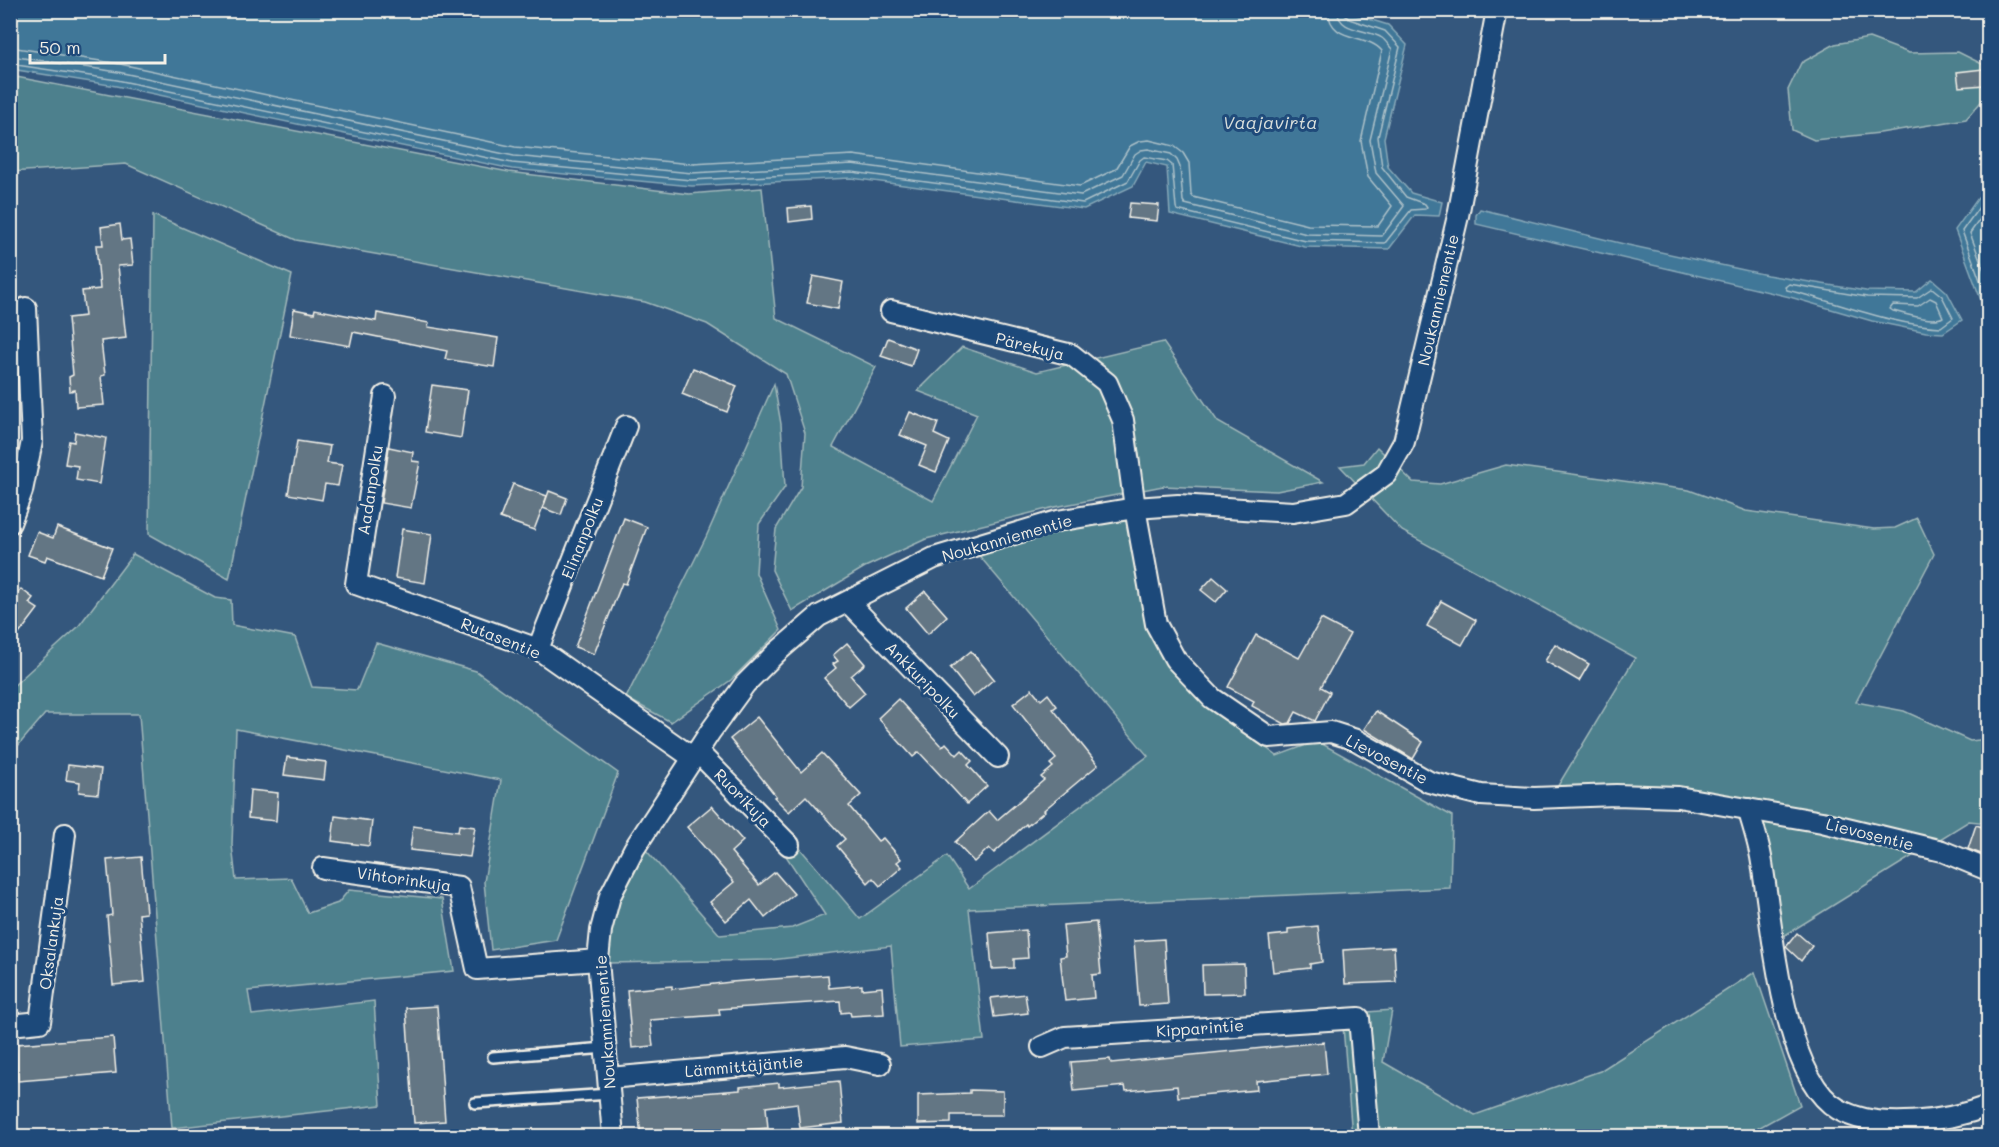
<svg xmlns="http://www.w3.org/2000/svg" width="1999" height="1147" font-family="Mali,sans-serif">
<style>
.green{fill:#4e808d;stroke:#a1b8ba;stroke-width:1.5}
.water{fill:#3f7798;stroke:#87a8b8;stroke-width:1.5}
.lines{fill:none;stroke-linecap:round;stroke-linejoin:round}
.shore{stroke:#acc0c8;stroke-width:1.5}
.building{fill:#647684;stroke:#f4f1e8;stroke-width:1.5}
.lane-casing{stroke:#f4f1e8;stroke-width:14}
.street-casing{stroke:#f4f1e8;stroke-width:24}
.lane{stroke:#1f4a7a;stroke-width:9}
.street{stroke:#1f4a7a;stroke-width:20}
.labels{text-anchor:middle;stroke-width:6;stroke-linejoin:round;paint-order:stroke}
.street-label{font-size:16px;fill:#f4f1e8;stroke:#1f4a7a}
.water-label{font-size:18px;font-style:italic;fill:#d9dfdc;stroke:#1f4a7a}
</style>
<rect width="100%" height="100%" fill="#34577d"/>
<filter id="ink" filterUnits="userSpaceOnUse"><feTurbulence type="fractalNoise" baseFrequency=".0167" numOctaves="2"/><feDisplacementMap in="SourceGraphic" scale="12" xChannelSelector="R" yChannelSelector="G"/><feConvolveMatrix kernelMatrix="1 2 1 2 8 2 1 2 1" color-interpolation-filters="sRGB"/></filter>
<g filter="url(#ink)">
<g class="green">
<polygon points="1869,38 1909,53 1958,52 1988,67 1987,95 1966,119 1880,133 1814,140 1792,130 1788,90 1801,63 1835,44"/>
<polygon points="11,76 509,172 689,194 762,188 776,318 876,367 833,447 933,501 977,414 918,391 962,347 1037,372 1163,342 1218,422 1323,482 1277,491 1163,486 1055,507 926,539 865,567 792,611 772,570 776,529 801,487 805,433 786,374 707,324 645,302 296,240 126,164 11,172"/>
<polygon points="153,215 292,275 229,579 149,534"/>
<polygon points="774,384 781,424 785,487 759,524 756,573 781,630 731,680 671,722 626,698 706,537"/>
<polygon points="1377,447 1413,482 1440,484 1506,465 1689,490 1746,511 1874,529 1895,528 1917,518 1934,554 1856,702 1904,711 1970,741 1988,739 1988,823 1969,821 1782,937 1761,821 1556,789 1635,658 1402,531 1340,466 1364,463"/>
<polygon points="1128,515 1151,627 1208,704 1277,756 1317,741 1452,816 1450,888 969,909 984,1040 900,1047 891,946 771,960 609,963 610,927 617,898 645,849 720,935 792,928 825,915 786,856 798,846 860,919 947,856 969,889 1148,756 976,552 1060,528"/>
<polygon points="133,554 215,598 231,600 232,625 295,637 312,687 357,690 376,643 476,671 618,773 556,940 491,950 484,882 501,780 236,729 232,845 236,880 291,878 308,913 338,903 349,890 442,899 454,971 248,991 252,1015 374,1001 381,1105 172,1128 139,714 45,714 11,754 11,688 78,627"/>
<polygon points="1755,972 1800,1105 1744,1136 1352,1136 1342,1014 1392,1010 1383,1062 1475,1115 1600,1071"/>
</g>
<g class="water">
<polygon points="10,11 1343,11 1388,25 1407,45 1384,138 1388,167 1411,193 1442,202 1439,216 1415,215 1389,249 1305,247 1170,214 1167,167 1146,162 1133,186 1084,209 851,178 692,186 512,169 116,86 11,69"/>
<polygon points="1988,193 1988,319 1955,230 1978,198"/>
<polygon points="1480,209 1628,245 1767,275 1866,291 1916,292 1932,279 1947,292 1962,320 1943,333 1926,332 1872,321 1790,297 1476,224 1476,215"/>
</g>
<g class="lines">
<g class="shore">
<path d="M10,47L120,64L515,147L692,164L853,155L1080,186L1116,169L1130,146L1140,141L1149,140L1174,146L1183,153L1189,163L1191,194L1193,197L1308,225L1378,226L1392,206L1368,177L1361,141L1382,51C1366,32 1330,44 1328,10"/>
<path d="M10,56L118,72L514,156L692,173L852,164L1081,195L1123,175L1135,154L1141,150L1148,149L1171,154L1177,160L1180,167L1183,201L1185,204L1307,234L1382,236L1404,206L1376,173L1370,140L1392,49C1389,46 1385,40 1382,38C1367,28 1339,33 1337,10"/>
<polyline points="10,64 117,80 512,163 691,180 852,172 1083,203 1128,181 1140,160 1144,157 1167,161 1172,165 1176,207 1177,210 1306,241 1385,243 1411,210 1425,209 1427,207 1425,204 1406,197 1382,167 1378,137 1400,47 1385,31 1349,19 1345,15 1345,10"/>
<polyline points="1988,200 1982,203 1962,231 1988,302"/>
<polyline points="1988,208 1970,233 1988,281"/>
<path d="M1789,284L1867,297L1917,298L1932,288L1942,296L1953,318L1941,327C1889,325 1838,302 1787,290L1785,287Z"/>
<path d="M1930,298L1936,301L1943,317C1933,323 1905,314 1893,311L1890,309L1893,305L1918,306Z"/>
</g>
</g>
<g class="building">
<polygon points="1983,69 1984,85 1959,87 1957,72"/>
<polygon points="1130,203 1159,205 1157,221 1128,218"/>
<polygon points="811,206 812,219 789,222 788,208"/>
<polygon points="120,224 122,240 130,239 133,265 118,266 126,338 101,341 105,375 101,376 104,405 76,407 75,390 70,391 69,377 73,375 68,318 85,316 82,291 100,289 96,245 103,245 101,227"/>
<polygon points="813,276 843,282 838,309 807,303"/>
<polygon points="294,309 314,313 315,309 376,321 377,313 429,323 428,327 498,338 494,367 445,359 447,351 353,332 350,346 290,335"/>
<polygon points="888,338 917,349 911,366 881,356"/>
<polygon points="693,368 737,386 727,412 682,394"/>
<polygon points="432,385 468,390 461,438 425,432"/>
<polygon points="910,412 938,423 934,434 949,441 936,472 919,465 927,446 900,435"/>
<polygon points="75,432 106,438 99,484 76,480 78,466 65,464 69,441 74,442"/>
<polygon points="297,441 330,446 327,463 342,465 338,486 325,484 322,500 288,494"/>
<polygon points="389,447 413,452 412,461 420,462 411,508 381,503"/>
<polygon points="513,484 547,496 534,530 500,518"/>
<polygon points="549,491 567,498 561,515 543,508"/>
<polygon points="624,518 647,527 626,584 622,583 594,654 575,647"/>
<polygon points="57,527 112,548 101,576 47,556 45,561 28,555 37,532 53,538"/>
<polygon points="402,529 432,534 425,583 395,578"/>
<polygon points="1213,577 1227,589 1216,602 1201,590"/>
<polygon points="21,589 33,598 29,603 38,609 19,634 10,628 10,602"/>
<polygon points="925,591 947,616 928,634 906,608"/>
<polygon points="1441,601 1476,620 1462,645 1427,626"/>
<polygon points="1321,619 1350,634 1321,687 1330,692 1315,721 1296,712 1290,723 1285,724 1252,706 1254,701 1228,687 1256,635 1299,658"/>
<polygon points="847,643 865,664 851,676 865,693 849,707 824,678 836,668 833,664 838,661 833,655"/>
<polygon points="1555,644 1589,664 1579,681 1545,661"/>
<polygon points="971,651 994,679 973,697 950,668"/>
<polygon points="1032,689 1041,700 1048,694 1057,706 1053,709 1098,765 1044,810 1045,811 1027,826 1026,824 994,853 989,848 974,862 955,842 989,811 997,820 1044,780 1041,777 1053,767 1050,764 1056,759 1013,704"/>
<polygon points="898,699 942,747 946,743 957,755 962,750 972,761 968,765 987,786 967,804 919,752 913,757 878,718"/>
<polygon points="1376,711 1423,742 1413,759 1364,729"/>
<polygon points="757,717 801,772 822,753 861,795 849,806 878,841 883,838 901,859 897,862 902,867 880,886 873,878 868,883 837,846 845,839 806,796 789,812 774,797 776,796 730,739"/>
<polygon points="287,757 326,762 324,780 284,775"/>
<polygon points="68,765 101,769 98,794 79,792 80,782 66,780"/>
<polygon points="250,790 278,793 276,821 248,818"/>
<polygon points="712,806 743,841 731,852 759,885 775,872 794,894 765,918 751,900 726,921 710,902 734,882 687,827"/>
<polygon points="335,816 372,821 369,846 332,841"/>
<polygon points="459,825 475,827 470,857 410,850 413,826 458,832"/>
<polygon points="1976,825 1989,829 1989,857 1968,849"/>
<polygon points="141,857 146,913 139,914 145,982 113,985 107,916 112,915 107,860"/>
<polygon points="1096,922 1101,974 1092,975 1094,998 1065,1001 1060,957 1066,956 1063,925"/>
<polygon points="1318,926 1322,962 1310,964 1310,968 1273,972 1269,936 1288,934 1288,929"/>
<polygon points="1026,930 1028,958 1014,959 1014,968 992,969 989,933"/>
<polygon points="1797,933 1812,946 1801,961 1786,947"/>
<polygon points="1164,939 1168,1004 1139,1006 1134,941"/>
<polygon points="1394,947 1396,982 1345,984 1343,950"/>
<polygon points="1244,964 1245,993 1203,994 1202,965"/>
<polygon points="828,975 829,988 862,985 862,989 882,987 884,1014 851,1016 850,1012 841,1013 840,1001 719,1009 720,1015 650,1020 653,1046 632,1048 627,990 672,986 672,989 731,982"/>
<polygon points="1025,994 1028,1013 994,1017 991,998"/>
<polygon points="437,1006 445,1121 414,1123 406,1008"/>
<polygon points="113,1037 116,1073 18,1081 16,1044"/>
<polygon points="1324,1042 1327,1074 1256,1081 1257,1090 1178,1097 1177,1086 1126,1091 1125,1086 1074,1091 1071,1062 1110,1059 1111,1063"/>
<polygon points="839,1081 843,1123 800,1128 797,1103 766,1107 768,1128 667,1137 641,1137 637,1098 740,1090 740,1087 779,1083 779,1087"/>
<polygon points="970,1090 1003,1091 1003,1115 951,1115 951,1123 918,1124 918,1095 970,1093"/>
</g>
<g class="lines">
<g class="lane-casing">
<g id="lane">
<polyline points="493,1057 606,1048"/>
<polyline points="475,1103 610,1094"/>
</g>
</g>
<g class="street-casing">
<g id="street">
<polyline points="891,311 1072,355 1107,383 1123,420 1135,508 1156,624 1175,659 1212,698 1269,737 1331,732 1356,740 1429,782 1481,795 1534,798 1616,795 1678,797 1822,822 1942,851 1988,870"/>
<polyline points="385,396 356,584 538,649 693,758"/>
<polyline points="10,523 22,491 32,441 26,308"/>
<polyline points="848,602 998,757"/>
<polyline points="538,649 626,426"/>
<polyline points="697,751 789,845"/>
<path d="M1748,809C1753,825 1758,841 1761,857C1772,919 1781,1076 1838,1109C1877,1132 1948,1121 1988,1106"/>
<polyline points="323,868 459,887 477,969 598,960"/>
<polyline points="10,1025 40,1022 65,834"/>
<polyline points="1042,1047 1065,1037 1359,1018 1369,1136"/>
<polyline points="609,1078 845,1057 880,1064"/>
<polyline points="613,1136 598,960 601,930 610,896 634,849 710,732 745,684 776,653 819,616 934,558 1057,521 1135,508 1178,505 1293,512 1346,503 1386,474 1404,442 1458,216 1497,10"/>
</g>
</g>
<use href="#lane" class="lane"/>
<use href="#street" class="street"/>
</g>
</g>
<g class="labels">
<g class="street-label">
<text transform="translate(1438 300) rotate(-77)" y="6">Noukanniementie</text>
<text transform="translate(1030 346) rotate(14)" y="6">Pärekuja</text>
<text transform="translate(370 490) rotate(-81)" y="6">Aadanpolku</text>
<text transform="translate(582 538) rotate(-68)" y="6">Elinanpolku</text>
<text transform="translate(1007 538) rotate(-16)" y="6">Noukanniementie</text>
<text transform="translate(501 638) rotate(22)" y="6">Rutasentie</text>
<text transform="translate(923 680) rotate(46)" y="6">Ankkuripolku</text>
<text transform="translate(1387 759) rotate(27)" y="6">Lievosentie</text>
<text transform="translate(743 798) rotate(46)" y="6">Ruorikuja</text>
<text transform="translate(1870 834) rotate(14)" y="6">Lievosentie</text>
<text transform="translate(404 879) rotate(8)" y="6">Vihtorinkuja</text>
<text transform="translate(51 943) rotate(-82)" y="6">Oksalankuja</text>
<text transform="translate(605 1022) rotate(-94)" y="6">Noukanniementie</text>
<text transform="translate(1200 1028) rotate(-4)" y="6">Kipparintie</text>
<text transform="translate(744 1066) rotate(-5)" y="6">Lämmittäjäntie</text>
</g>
<g class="water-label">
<text x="1270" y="129">Vaajavirta</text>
</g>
</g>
<rect width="1999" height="1147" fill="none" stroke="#1f4a7a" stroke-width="36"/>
<rect x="18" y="18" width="1963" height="1111" fill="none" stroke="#f4f1e8" stroke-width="2" filter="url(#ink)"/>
<path d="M30 54v9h135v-9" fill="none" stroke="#f4f1e8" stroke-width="3"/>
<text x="39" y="54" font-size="18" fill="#f4f1e8" stroke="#1f4a7a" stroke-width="4.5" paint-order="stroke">50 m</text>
</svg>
